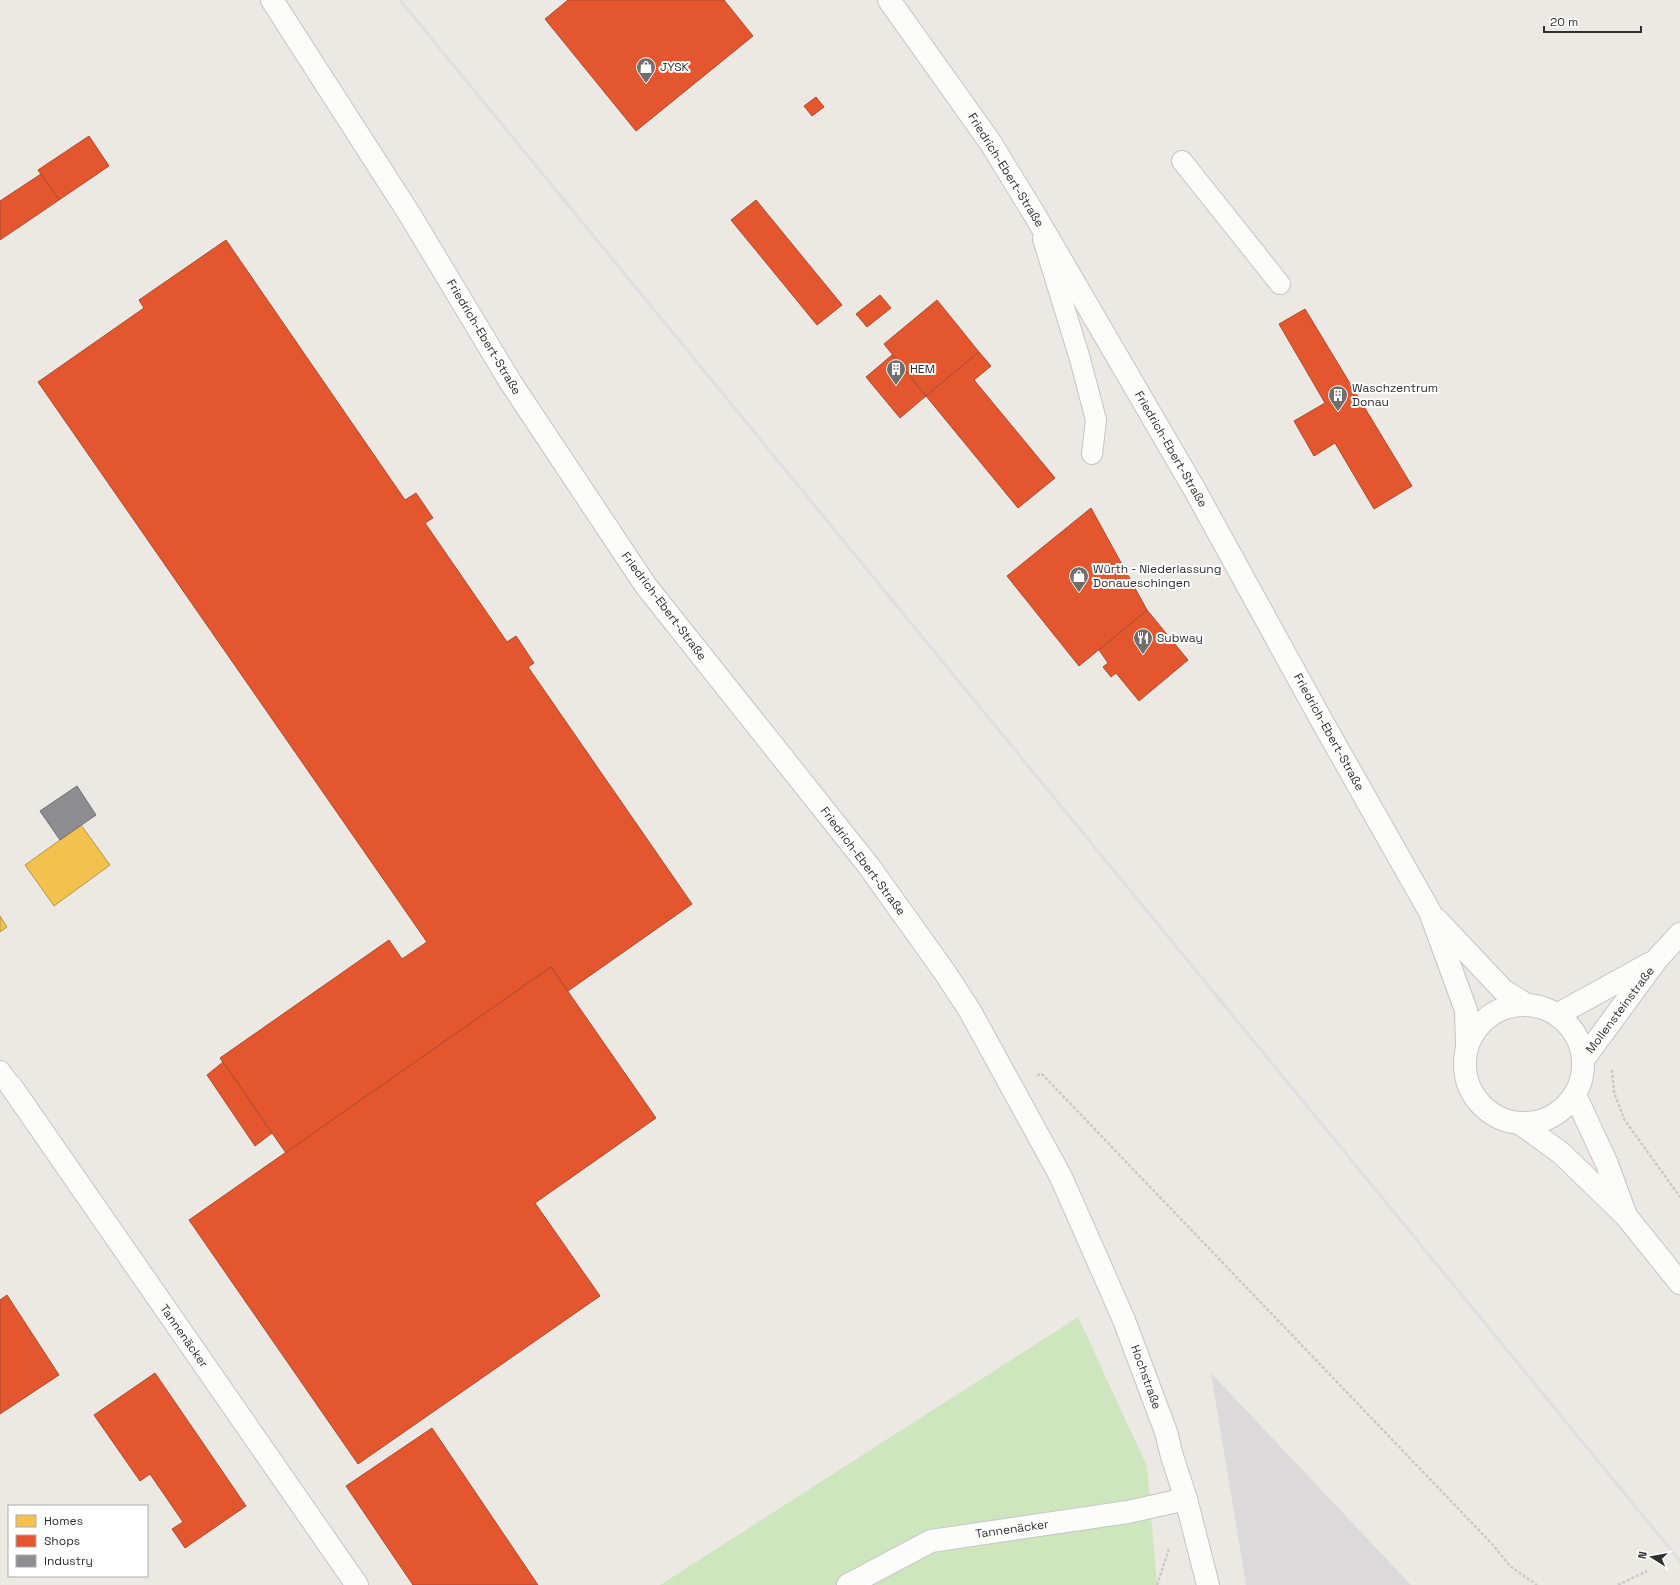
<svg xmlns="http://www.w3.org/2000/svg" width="1680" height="1585" font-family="'Space Grotesk',sans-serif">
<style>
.industrial{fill:#dcd9db}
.green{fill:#cee6be}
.homes{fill:#f2c14e;stroke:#b79544}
.shops{fill:#e4572e;stroke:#ad4b2e}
.industry{fill:#8d8d92;stroke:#707074}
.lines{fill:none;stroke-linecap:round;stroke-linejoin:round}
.lane-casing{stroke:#c5c4c5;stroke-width:22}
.street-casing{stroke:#c5c4c5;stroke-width:24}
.secondary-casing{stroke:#c5c4c5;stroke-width:24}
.path{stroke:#c9c9c8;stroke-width:2.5;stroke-dasharray:3 2;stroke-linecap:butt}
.lane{stroke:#fcfcfb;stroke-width:20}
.street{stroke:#fcfcfb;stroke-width:22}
.secondary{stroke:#fcfcfb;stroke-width:22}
.rail{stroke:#dfdfe1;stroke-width:3}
.labels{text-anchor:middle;stroke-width:4;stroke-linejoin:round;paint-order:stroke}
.poi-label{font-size:12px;fill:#2e2e2e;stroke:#fff;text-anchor:start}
.street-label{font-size:12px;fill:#2e2e2e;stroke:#fff}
</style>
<rect width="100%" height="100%" fill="#ece8e4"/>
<polygon class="industrial" points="1211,1373 1411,1585 1246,1585"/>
<polygon class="green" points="1078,1317 1147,1466 1157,1585 660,1585"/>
<g class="homes">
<polygon points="81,825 110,865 54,906 25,865"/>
<polygon points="0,916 7,927 0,932"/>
</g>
<g class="shops">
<polygon points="568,0 724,0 753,36 636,131 545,19"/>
<polygon points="816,97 824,107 812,116 804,106"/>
<polygon points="89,136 109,166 59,200 38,170"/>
<polygon points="41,174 59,200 0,240 0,201"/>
<polygon points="756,200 842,305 817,325 731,220"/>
<polygon points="226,240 405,500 416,493 433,518 425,523 507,642 516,636 534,663 528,667 692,904 568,991 551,967 286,1153 220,1058 389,940 402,959 427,942 38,382 144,308 139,300"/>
<polygon points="880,295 891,308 867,327 856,314"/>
<polygon points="937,300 979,352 926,396 884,344"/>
<polygon points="1305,309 1412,486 1374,509 1335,443 1314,456 1294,421 1325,403 1279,324"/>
<polygon points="979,352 991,366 974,380 1055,478 1018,508 926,396"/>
<polygon points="892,355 926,396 900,418 866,377"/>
<polygon points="1091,508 1147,610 1079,666 1007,576"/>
<polygon points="1147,610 1188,660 1139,701 1116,673 1111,677 1103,667 1108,663 1099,650"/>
<polygon points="551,967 656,1118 535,1203 600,1296 358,1464 189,1220"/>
<polygon points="223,1062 272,1133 255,1146 207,1075"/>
<polygon points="7,1295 59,1375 0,1414 0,1300"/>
<polygon points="155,1373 246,1506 185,1548 172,1529 183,1522 150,1474 140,1481 94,1415"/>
<polygon points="432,1428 538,1585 413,1585 346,1486"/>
</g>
<polygon class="industry" points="77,786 96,815 60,840 40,811"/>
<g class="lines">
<g class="lane-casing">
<g id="lane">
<polyline points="1182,161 1280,284"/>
<polyline points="1043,239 1080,359 1096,420 1092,454"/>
<polyline points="0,1071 11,1086"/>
</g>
</g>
<g class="street-casing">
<g id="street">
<polyline points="1557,1015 1651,963"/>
<polyline points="1583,1060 1657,959 1680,934"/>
<polyline points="11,1086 357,1585"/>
<polyline points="848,1585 931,1541 1128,1512 1186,1499"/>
</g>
</g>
<g class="secondary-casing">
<g id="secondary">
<polyline points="272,0 410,215 511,383 646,586 868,865 946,974 970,1011 1061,1177 1124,1320 1166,1432 1172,1456 1186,1499 1208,1585"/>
<polyline points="889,0 990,142 1036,217 1196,492 1323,723 1430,912 1466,1010 1467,1045"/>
<polyline points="1437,920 1503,990 1525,1004"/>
<circle cx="1524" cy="1064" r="59"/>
<polyline points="1575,1095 1607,1164 1625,1213"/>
<polyline points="1521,1124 1561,1153 1626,1216 1680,1283"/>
</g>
</g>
<g class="path">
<polyline points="1612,1070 1614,1092 1624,1119 1680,1197"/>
<polyline points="1037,1075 1042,1074 1493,1545 1510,1566 1537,1585"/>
<polyline points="1157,1585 1169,1549"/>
<polyline points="1618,1585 1647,1571"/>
</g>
<use href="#lane" class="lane"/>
<use href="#street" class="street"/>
<use href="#secondary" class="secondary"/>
<polyline class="rail" points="400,0 1680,1561"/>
</g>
<defs>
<g id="shop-pin" transform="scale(1)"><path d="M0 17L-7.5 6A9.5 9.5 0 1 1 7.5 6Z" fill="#706f6e" stroke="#fff"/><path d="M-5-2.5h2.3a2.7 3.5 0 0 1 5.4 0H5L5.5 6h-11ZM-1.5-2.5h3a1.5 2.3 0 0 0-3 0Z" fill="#fff"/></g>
<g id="building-pin" transform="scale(1)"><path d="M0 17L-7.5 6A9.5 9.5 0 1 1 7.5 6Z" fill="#706f6e" stroke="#fff"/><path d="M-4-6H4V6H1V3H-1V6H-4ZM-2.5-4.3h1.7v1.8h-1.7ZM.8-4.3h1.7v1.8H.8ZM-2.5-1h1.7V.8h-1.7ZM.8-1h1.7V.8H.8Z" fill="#fff"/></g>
<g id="restaurant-pin" transform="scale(1)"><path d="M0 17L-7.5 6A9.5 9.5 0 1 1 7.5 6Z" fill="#706f6e" stroke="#fff"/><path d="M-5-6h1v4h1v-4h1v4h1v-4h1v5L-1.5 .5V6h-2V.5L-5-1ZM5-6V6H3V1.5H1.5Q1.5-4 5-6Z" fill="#fff"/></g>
</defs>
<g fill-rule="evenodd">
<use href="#shop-pin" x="646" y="67"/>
<use href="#building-pin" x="896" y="369"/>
<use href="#building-pin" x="1338" y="395"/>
<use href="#shop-pin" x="1079" y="576"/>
<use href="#restaurant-pin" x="1143" y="638"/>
</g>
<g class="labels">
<g class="poi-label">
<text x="660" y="71">JYSK</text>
<text x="910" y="373">HEM</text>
<text x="1352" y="392">Waschzentrum<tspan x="1352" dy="14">Donau</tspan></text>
<text x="1093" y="573">Würth - Niederlassung<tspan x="1093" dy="14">Donaueschingen</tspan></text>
<text x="1157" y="642">Subway</text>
</g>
<g class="street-label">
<text transform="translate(1006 170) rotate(58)" y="4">Friedrich-Ebert-Straße</text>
<text transform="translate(484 337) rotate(59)" y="4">Friedrich-Ebert-Straße</text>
<text transform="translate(1171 449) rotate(60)" y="4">Friedrich-Ebert-Straße</text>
<text transform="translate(664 606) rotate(53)" y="4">Friedrich-Ebert-Straße</text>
<text transform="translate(1329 732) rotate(61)" y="4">Friedrich-Ebert-Straße</text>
<text transform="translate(863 861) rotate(53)" y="4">Friedrich-Ebert-Straße</text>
<text transform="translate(1620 1010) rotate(-53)" y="4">Mollensteinstraße</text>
<text transform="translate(184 1336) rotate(55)" y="4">Tannenäcker</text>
<text transform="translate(1146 1377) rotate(70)" y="4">Hochstraße</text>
<text transform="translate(1012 1529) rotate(-8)" y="4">Tannenäcker</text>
</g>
</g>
<rect x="8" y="1505" width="140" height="72" fill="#ffffff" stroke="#ababab"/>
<rect x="16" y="1515" width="20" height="12" fill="#f2c14e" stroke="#ababab"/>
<text x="44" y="1525" font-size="12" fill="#2e2e2e">Homes</text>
<rect x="16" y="1535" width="20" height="12" fill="#e4572e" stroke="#ababab"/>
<text x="44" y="1545" font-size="12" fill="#2e2e2e">Shops</text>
<rect x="16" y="1555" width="20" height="12" fill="#8d8d92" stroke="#ababab"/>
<text x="44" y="1565" font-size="12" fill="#2e2e2e">Industry</text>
<g transform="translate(1652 1557) rotate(281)" stroke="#ffffff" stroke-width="3" paint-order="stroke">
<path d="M0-3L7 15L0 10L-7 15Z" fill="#2e2e2e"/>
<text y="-6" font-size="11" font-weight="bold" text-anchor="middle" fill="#2e2e2e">N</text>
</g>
<path d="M1544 26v6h97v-6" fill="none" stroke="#2e2e2e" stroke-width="2"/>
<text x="1550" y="26" font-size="12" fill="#2e2e2e" stroke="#ffffff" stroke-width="3" paint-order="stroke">20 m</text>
</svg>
